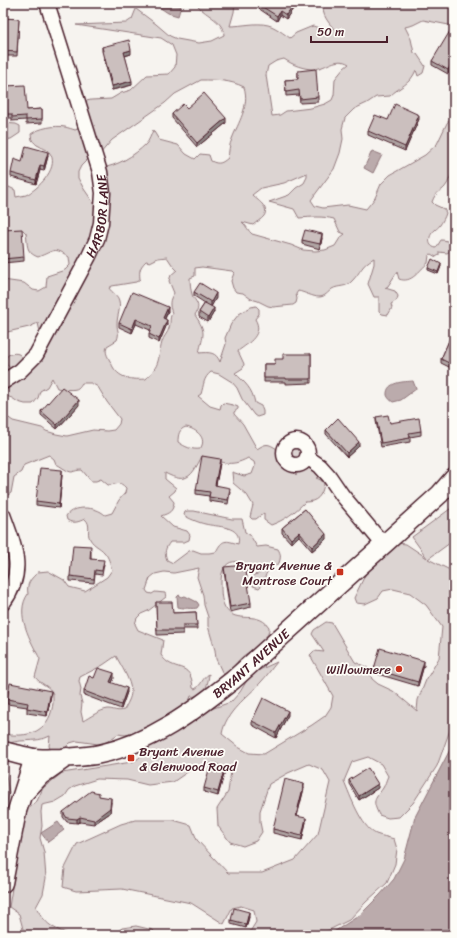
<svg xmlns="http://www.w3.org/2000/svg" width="457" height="938" font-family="Sriracha,sans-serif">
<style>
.green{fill:#dcd4d2;stroke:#937a7e;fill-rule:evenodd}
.water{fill:#bbabac;stroke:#8e7378}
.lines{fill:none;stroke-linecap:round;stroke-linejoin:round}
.minor-casing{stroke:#4a1f2b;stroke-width:17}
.major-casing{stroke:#4a1f2b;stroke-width:21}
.minor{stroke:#fdfcf7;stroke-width:14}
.major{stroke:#fdfcf7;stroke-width:18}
.wall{fill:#afa4a3;stroke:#4a1f2b}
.shaded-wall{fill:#8e8685;stroke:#4a1f2b}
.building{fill:#cbbfbe;stroke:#4a1f2b}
.poi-dot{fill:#c8321e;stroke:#fdfcf7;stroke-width:1.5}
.labels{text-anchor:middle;stroke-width:3.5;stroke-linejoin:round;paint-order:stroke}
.street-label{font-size:13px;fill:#4a1f2b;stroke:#fdfcf7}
.poi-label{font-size:13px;fill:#4a1f2b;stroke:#fdfcf7;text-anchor:end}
</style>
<rect width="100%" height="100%" fill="#f6f3ef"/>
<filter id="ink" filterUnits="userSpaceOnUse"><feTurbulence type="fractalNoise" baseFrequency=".025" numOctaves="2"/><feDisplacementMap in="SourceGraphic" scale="8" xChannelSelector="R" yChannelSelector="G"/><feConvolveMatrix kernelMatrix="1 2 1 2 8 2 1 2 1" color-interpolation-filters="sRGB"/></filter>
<g filter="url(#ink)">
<g class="green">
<path d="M196,3H235L234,12L230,26C242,26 256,22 268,25C276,27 284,34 290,38L296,33L313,26L325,30L334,29C328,22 322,15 323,5L326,3H454V26L423,20L413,25L405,27L411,39L414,53L417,54L425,66L423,73L418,76L416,70C410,85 400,86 390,96L376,97L367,103L354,109L345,118L342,129L343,139L340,153L334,169L311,200L315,206L323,208L348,205L366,209L375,198L381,184L390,175L425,155L437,144L447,123L454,114V173C449,177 450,179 447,184C442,193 436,190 432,202L435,205L444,209L446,213C445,217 442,222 440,225C438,228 437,228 435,230C429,234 426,246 436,248L441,240C447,240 450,242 453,247L452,250L447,253L439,252V255L436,257L431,254L429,255L428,263C419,270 412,284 399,279L397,272L388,286L385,288L395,291L398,296L397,300L391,304L392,308L388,315L382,314L379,311V297H374L368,284L374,264V258C361,265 361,272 352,281C346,288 339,285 332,289C328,292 325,297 319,297C313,297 304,292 298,291L296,294L297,299L296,303L293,305L273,307L268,306L258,301L251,299L243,293L236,292L233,288L231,281L234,273L232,271L202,267L195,268V276L190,278C190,283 191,293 193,297C198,304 200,307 195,315C207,333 203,334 199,353C210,352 216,352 220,362L226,344L225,338L231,324L239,314L251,307L256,306L259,309V314L255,319C264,334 249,343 238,351L244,364L243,368L235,373C245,383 252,388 255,403L261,406L263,411V415L257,417L254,415L242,399L237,388L232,382L219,374L211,372C203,378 204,385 201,394L198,396L210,406L220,409L221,405L223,403L233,405L238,407V409L234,412V414L243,424L257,449C266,443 268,443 277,449L279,458L296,475L300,469L308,465L310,469L317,471L321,476L316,478L321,480L324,484C322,496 317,502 305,502C295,512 285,520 271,525L264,520V513L256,519H252L250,517L253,505L247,495L233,483L232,472L244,476L252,474L255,466L254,462L248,458C230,468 221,462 202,456C192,476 187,485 165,473V479L176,488L175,491L169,496L174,502C173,512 169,513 161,516L173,527L187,531L190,535L189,540L184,542H170C165,549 164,552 167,560L173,563L189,551L193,550L201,553H209L216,552C222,539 226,540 238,544C243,525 216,527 205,524C200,523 187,518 184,515L185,512L187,511H194L232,519H242L245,532L250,535L257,547L266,546L278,549C281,554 281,557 279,563C273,567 267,570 265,577C263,582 263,585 259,588L253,586L251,580L254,575L260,573C242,558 220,554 221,585C221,591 221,597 223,603C232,628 256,608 269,627C270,642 251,649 241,658C235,663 231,672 226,675L223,674L216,659L215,650L208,626V617L204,605L203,595L197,577L199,568L174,573L164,572L155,574L150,578L146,590L148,593L152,594L155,592L165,593L166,597L148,611L141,614L137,618L135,624L138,630L163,640L161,655C173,674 191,659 193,688L195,689C202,685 202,678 209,674C208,684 205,699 191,696L187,707L141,732L125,735L118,734L105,743L98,744L77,741L70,743L67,746L66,750L51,751L49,746L50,736C35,744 18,737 3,746V732C9,736 14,735 21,735C40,734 51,722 53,703C53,700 53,697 53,694C50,686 40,684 35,677L40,659C31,641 14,614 28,594C26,583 31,579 38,572L48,571L64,580L69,587L85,591L107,577L112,570C110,564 109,557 104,552C100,547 94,546 90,539C86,532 92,525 85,519C78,522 74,524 67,520L66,516C73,505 96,506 105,515L112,513L119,500L125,493L126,488C119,480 117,485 108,485L101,479L96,481H91L82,470C78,470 75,471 72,472C67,472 61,466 56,464L54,459L49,455L24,465L21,472L14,477L11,493L8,495L3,494V410L6,416L13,421L42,428L46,431L56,434L67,436L93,430L107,431L114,430L119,424L120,419L107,402L98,387L91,383H82C81,384 80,387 78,388C75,391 61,389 57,388L52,378L47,387L40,391L38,398L33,404H25L18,402L12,398L3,395V391L13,370L8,366L5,360L8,355C18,351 22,354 24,364L43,338L40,332L38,323L29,327L3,333V280L24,283L33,290L39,291L46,287L47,276L65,270L70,265L69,257C54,246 54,251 38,257C25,252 28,245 26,233L23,230H3V186L9,187L15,190L16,197C19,196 23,196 26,195C38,189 58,169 51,155C48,149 44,149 39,146C36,145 34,142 32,140L31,134C39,128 55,125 65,127C69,128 72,129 75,130L80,128L86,101L91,100L111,99L121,93L131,90L147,75L169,74L175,67L176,55L172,45L161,38L76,25L126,23L132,19L136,9L156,24L170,36L177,39L199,43L212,41L224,35C223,19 203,15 196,3ZM284,59C293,65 303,69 314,69C327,68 336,56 349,64L344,68L335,79L334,95L332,100L325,104L311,108L286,111L280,115L272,116L266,75L268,66L276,61ZM201,80C216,80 230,80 244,87C250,106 238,123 232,139C229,145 229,152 228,158C222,163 219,165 211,161L209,155L200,154L195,159L186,154L178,145L159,140L153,130C151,135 149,141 146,144C134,156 117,166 101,168L97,208L84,189L78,178V172L81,166L91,156L99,155L112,140L165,103L175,94ZM307,173V177L304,183L296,188L289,195L269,202L294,209L299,218C312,217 322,216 334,219L340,232L345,234L340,238L335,246L325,250L315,251L303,250L291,245L252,234C248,231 247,226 242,222L253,225C256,222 261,220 264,216C270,207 257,200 252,195L261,188L284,183ZM167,257L173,266L177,270L171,275L169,281L174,293C169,300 169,305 172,313C169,319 171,323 169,328C168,333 163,337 162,342C157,362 161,363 146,379C133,380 120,379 113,367C112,365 111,362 110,361C107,355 105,353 107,346L117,340C120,332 117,331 117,324C117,316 121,308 119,301C118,295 112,293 109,288L112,286L136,282L140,279C139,270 140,267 146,261L150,262L158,258ZM186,427C196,429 208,438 200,449C192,450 185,447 178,442C178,435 179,429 186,427ZM116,656C121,666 131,680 131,692C131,698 127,704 124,710C116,712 114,709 108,709C100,710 90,717 83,721L81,712L82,703L80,696L81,689L79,681L80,677L103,665Z"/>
<polygon points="3,123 16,124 20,126 20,133 11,139 4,140"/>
<circle cx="295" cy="454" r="10"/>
<path d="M454,506V540L428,559L454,572V719L437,766L413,803L399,817L388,818L379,815C372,800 374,801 383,788C385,785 386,780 388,776L381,764L368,757L352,762L344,781C350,795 361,827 376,834C381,836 388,837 394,839L397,849L395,864L387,883L366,902L349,920L327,931L314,935H250L251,930L256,922L254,910L241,906L232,908L224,924L191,903L122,889L76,891L63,887L65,868L77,844L121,824L135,820H173L191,825L197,840L228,873H262L295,860L318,834L330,782L323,770L309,764L288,773L269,784L260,811V822L262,832L256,841L243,846L230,842L218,826L217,809L228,792L231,771L215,763L196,766L173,782L148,785L127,780L97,779L75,786L69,790L65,796L55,802L42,805L41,812L42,826L40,838L44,852L46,878L43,894L36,907C46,925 52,928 71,935H23V929L19,914L9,907L24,811L37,801L43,788L62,773L132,762C141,758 146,752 149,743L208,710L231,702L240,692L246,682L257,671L277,662C271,669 267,676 261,682C246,699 226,711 222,734L238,747L249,753L264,754L312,725L325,716L331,707L333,696L310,655L314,651L324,652L312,634L314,630L326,622L332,623L355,662L368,668L372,679L378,684L393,691L417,711L418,700L426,680L439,658L442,627L426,605L410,593L393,589L383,591L378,598L365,604L356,603L354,598L369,567L397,543L406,544L427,558L412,537Z"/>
<polygon points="3,757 9,793 3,820"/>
<polygon points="136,926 153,930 157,935 113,935 122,928"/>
</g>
<g class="water">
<polygon points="161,3 172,3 181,6 178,16 168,13 159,7"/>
<polygon points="372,151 382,155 373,173 364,168"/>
<path d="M413,381L416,389L401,400L393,402C390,400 388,398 387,395C386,381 405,382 413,381Z"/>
<path d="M179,595L182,597L185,596L197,602L199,605L197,608C195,609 180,608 178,607L177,597Z"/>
<polygon points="454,742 454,935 329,935 360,915 380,895 394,879 404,859 415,817"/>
<polygon points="58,822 64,830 48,842 41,833"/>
</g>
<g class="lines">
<g class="minor-casing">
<g id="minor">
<path id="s1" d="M3,382L20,371L36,355L89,256L97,239L101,223L103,193L100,172L47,3"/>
<circle cx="296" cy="453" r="12"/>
<polyline points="307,457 320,466 329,476 342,495 383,544"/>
<path d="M3,515C15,548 26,572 3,603"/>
</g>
</g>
<g class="major-casing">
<g id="major">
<path id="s2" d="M3,751C13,753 23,756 33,758C42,759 52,758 61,758C74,757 87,757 100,754C151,743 194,711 233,680L440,494L454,478"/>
<polyline points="25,792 40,776 67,757"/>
<polyline points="3,883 17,811 34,758"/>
</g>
</g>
<use href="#minor" class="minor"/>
<use href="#major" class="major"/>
</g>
<g class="wall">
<polygon points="113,3 133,3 132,6"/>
<polygon points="297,3 286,19 280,15 277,21 258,8 258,4"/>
<polygon points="3,18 19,19 17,56 3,56"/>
<polygon points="454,33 454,63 448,74 432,65 432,61"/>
<polygon points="102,47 131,54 125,56 132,85 112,90 102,51"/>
<polygon points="298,71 318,97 318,102 300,103 299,95 286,96 285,80 298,79"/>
<polygon points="5,90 27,110 42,109 42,123 26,124 26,120 12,121 12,118 7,118"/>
<polygon points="187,108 226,123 197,147 172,118 172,114"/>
<polygon points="419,119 405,151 368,135 368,131 388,120"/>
<polygon points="48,156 44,171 40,170 36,184 11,177 11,173 22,162"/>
<polygon points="3,230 24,257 24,261 3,263"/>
<polygon points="322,238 320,249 302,244 302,240"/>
<polygon points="441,266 438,274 428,270 428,268"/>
<polygon points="194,292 216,298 211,306 214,312 208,322 199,317 199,312 205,303 194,296"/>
<polygon points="168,311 165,319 167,324 159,343 149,338 149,334 150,330 136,324 132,333 119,327 119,323"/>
<polygon points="454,329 454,362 451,368 441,363 441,359"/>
<polygon points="311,354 311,383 286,384 286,382 264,382 264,364 275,364 283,359"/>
<polygon points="79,405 57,429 41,415 41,411"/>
<polygon points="376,417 390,423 421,431 421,435 410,437 410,442 381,447 376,421"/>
<polygon points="326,430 359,446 347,457 326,434"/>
<polygon points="220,463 216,485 230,492 228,504 209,501 209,496 196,494 196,490"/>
<polygon points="62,475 59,508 36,505 36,501"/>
<polygon points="305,509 326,539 312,551 299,536 291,543 282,533 282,528"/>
<polygon points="454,547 454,561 450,559 450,555"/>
<polygon points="91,551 91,559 104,564 102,575 95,574 94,583 70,581 70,576"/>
<polygon points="224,567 251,603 251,607 230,612 224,571"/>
<polygon points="156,602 173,613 196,612 197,629 183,629 183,634 157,635"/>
<polygon points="424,665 418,686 374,673 374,669"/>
<polygon points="94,678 114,678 112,683 127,692 121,709 84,695 84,691"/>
<polygon points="51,695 47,716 27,713 27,707 7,704 7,699"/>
<polygon points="288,715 276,738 252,725 252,721"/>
<polygon points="224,774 218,796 204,792 204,788"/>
<polygon points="349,780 378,788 359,800 349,784"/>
<polygon points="304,788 297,816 306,822 302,840 273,833 273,829"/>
<polygon points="99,796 111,802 110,813 94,824 80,822 77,823 67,822 63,817 63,812"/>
<polygon points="249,917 246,928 231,924 231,920"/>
</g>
<g class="shaded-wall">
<polygon points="295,3 297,3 286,19 286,15"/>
<polygon points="280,11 280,15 277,21 277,16"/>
<polygon points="131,50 131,54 124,56 124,52"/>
<polygon points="454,59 454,63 448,74 448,70"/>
<polygon points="132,81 132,85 112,90 112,86"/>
<polygon points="419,115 419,119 405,151 405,147"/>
<polygon points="226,118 226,123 197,147 197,143"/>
<polygon points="48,152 48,156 44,171 44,166"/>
<polygon points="40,165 40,170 36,184 36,180"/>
<polygon points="322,234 322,238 320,249 320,244"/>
<polygon points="441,264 441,266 438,274 438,272"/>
<polygon points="216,293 216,298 211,307 211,302"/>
<polygon points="168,307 168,311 163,323 163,318"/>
<polygon points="214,308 214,312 208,322 208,318"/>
<polygon points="136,319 136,324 132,333 132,329"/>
<polygon points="167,320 167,324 159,343 159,339"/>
<polygon points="454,358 454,362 451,368 451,364"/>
<polygon points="79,400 79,405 57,429 57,425"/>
<polygon points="359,442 359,446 347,457 347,453"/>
<polygon points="220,459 220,463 215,489 215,485"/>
<polygon points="62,470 62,475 59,508 59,504"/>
<polygon points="299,532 299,536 291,543 291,539"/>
<polygon points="326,534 326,539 312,551 312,547"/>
<polygon points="424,661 424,665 418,686 418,682"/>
<polygon points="114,673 114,678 110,687 110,682"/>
<polygon points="127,688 127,692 121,709 121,705"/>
<polygon points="51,691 51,695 47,716 47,712"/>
<polygon points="288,711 288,715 276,738 276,733"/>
<polygon points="224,770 224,774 218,796 218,792"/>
<polygon points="304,784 304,788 296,820 296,816"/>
<polygon points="378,784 378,788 359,800 359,796"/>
<polygon points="111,798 111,802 110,813 94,824 94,820"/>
<polygon points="80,817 80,822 77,823 77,819"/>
<polygon points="306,818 306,822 302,840 302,836"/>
<polygon points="249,912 249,917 246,928 246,924"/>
</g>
<g class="building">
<polygon points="259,3 295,3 286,15 280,11 277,16 258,4"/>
<polygon points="3,18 19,19 17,52 3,51"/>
<polygon points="450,31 454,33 454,59 448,70 432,61"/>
<polygon points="129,40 131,50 124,52 132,81 112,86 102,47"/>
<polygon points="316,69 318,97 300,99 299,90 286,92 285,80 298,79 298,71"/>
<polygon points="25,85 27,110 42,109 42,119 26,120 26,116 12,117 12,114 7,114 5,86"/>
<polygon points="204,93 226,118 197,143 172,114 183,104 187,108"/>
<polygon points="395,104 419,115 405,147 368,131 375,115 388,120"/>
<polygon points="26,146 48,152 44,166 40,165 36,180 11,173 14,159 22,162"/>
<polygon points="22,229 24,257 3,259 3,230"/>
<polygon points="305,230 322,234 320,244 302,240"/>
<polygon points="432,259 441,264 438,272 428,268"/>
<polygon points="200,283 216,293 211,302 194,292"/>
<polygon points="132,292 168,307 163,318 167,320 159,339 149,334 152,326 136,319 132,329 119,323"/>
<polygon points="205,303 214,308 208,318 199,312"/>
<polygon points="454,329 454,358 451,364 441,359"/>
<polygon points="283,354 311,354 311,379 286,379 286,378 264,378 264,364 275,364 275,359 283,359"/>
<polygon points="62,387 79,400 57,425 41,411"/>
<polygon points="388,415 390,423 419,418 421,431 409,433 410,438 381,443 376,417"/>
<polygon points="338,418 359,442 347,453 326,430"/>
<polygon points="202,456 220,459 215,485 230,488 228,500 209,497 210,492 196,490"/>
<polygon points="40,468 62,470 59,504 36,501"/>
<polygon points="305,509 326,534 312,547 299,532 291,539 282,528"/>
<polygon points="73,545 91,546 90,559 104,560 102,571 95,570 94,579 70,576"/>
<polygon points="454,547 454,557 450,555"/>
<polygon points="245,565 251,603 230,607 224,567"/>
<polygon points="156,602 172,602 173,613 196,612 197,625 183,625 183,630 157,630"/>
<polygon points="380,648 424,661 418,682 374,669"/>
<polygon points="98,668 114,673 110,682 127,688 121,705 84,691 89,676 94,678"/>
<polygon points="10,683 51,691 47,712 27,708 28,703 7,699"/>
<polygon points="263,698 288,711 276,733 252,721"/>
<polygon points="210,766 224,770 218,792 204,788"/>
<polygon points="368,768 378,784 359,796 349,780"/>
<polygon points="285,779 304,784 296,816 306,818 302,836 273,829"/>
<polygon points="91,791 99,793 99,796 111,798 110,808 94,820 80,817 77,819 67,818 63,812"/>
<polygon points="234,908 249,912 246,924 231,920"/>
</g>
</g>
<g class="poi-dot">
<rect x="336" y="568" width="8" height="8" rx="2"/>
<circle cx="399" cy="669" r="4"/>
<rect x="127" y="754" width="8" height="8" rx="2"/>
</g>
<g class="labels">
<g class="street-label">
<text dy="5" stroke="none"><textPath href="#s1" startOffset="197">HARBOR LANE</textPath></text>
<text dy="5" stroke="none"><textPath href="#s2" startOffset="276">BRYANT AVENUE</textPath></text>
</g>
<g class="poi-label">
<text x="332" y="570">Bryant Avenue &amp;<tspan x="332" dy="15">Montrose Court</tspan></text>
<text x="391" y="674">Willowmere</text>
<text x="139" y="756" text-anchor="start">Bryant Avenue<tspan x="139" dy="15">&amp; Glenwood Road</tspan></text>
</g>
</g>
<rect width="457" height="938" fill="none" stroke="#fdfcf7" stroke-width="16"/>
<rect x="8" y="8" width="441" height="922" fill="none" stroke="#4a1f2b" stroke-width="1.5" filter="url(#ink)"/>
<path d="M311 36v6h76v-6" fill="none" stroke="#4a1f2b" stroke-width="2"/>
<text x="317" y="36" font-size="12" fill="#4a1f2b" stroke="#fdfcf7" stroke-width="3" paint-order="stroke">50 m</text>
</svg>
